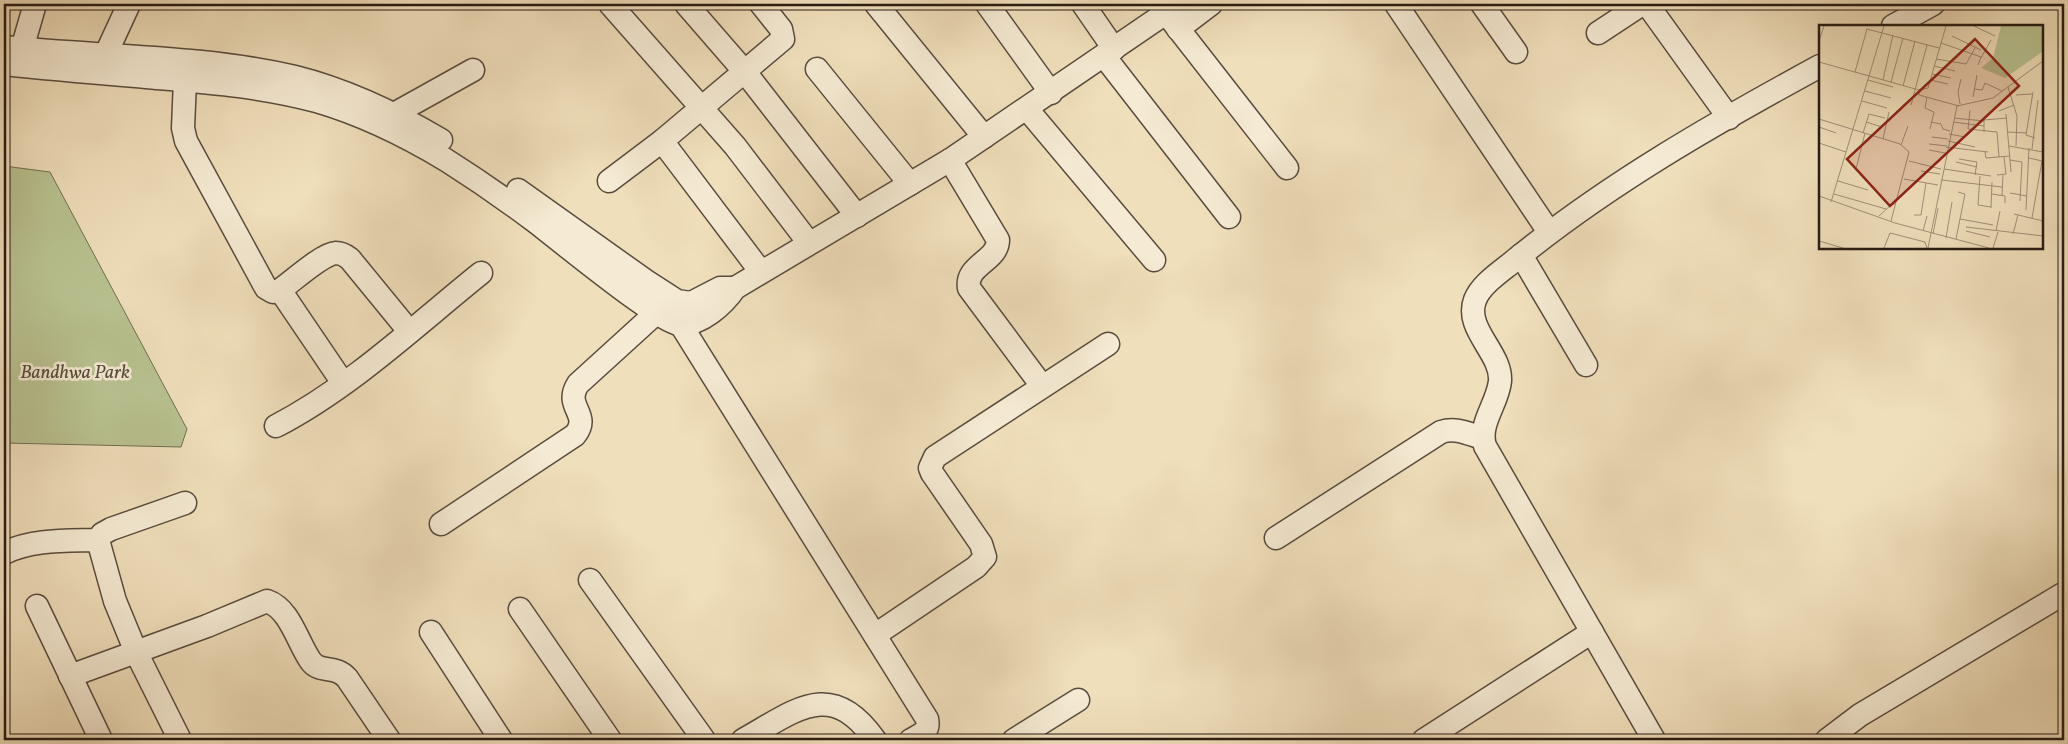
<svg xmlns="http://www.w3.org/2000/svg" width="2068" height="744" font-family="Vollkorn,serif">
<style>
.green{fill:#b9c291;stroke:#706e53}
.lines{fill:none;stroke-linecap:round;stroke-linejoin:round}
.minor-casing{stroke:#594c3e;stroke-width:25}
.minor{stroke:#f5ead3;stroke-width:22}
.labels{text-anchor:middle;stroke-width:5;stroke-linejoin:round;paint-order:stroke}
.park-label{font-size:19px;font-style:italic;fill:#534d3a;stroke:#f5ead3}
.inset-road{fill:none;stroke:#a09179;stroke-width:1}
.view{fill:#8f2418;fill-opacity:0.15;stroke:#8f2418;stroke-width:2.5}
.inset-edge{fill:none;stroke:#271b15;stroke-width:2.5}
</style>
<rect width="100%" height="100%" fill="#f0dfbb"/>
<filter id="stains"><feTurbulence type="fractalNoise" baseFrequency=".004" numOctaves="4"/><feColorMatrix values="0 0 0 0 .2 0 0 0 0 .09 0 0 0 0 .02 0 0 0 .5 -.17"/></filter>
<radialGradient id="worn" r=".72"><stop offset=".6" stop-color="#630" stop-opacity="0"/><stop offset="1" stop-color="#630" stop-opacity=".3"/></radialGradient>
<polygon class="green" points="4,166 50,172 187,429 181,447 4,443"/>
<g class="lines">
<g class="minor-casing">
<g id="minor">
<polyline points="610,4 735,146 809,243"/>
<polyline points="686,4 745,72 857,216"/>
<polyline points="876,4 984,137"/>
<polyline points="987,4 1051,93"/>
<polyline points="1083,4 1114,49"/>
<polyline points="1164,4 1166,13 1287,168"/>
<polyline points="1396,4 1549,232"/>
<polyline points="1482,4 1516,52"/>
<polyline points="1647,4 1729,118"/>
<polyline points="1893,26 1933,4"/>
<polyline points="1178,29 1211,4"/>
<polyline points="1598,33 1642,4"/>
<path d="M4,47C100,57 200,55 295,77C347,90 395,113 441,140"/>
<polyline points="22,49 35,4"/>
<polyline points="1104,56 1229,217"/>
<path d="M4,64C51,69 99,73 146,77C203,82 261,86 316,101C361,114 406,136 446,160C476,179 505,199 533,220C557,238 658,322 679,324C701,326 724,304 735,288L950,160L1179,4"/>
<polyline points="99,69 129,4"/>
<polyline points="817,69 910,184"/>
<path d="M185,80L183,128L186,141L266,288L273,292L280,290C293,281 322,254 336,253C343,253 346,256 350,259L409,331"/>
<polyline points="1027,109 1154,260"/>
<polyline points="394,114 473,70"/>
<polyline points="662,141 761,272"/>
<path d="M950,160L998,240C998,261 965,265 969,288L1042,386"/>
<polyline points="609,181 662,141 783,39 781,29 761,4"/>
<polyline points="518,190 646,281 677,301 691,303 720,288 735,288"/>
<polyline points="1521,255 1586,365"/>
<polyline points="280,290 343,383"/>
<path d="M676,311L681,325L927,719C930,732 921,734 911,740"/>
<path d="M276,426C351,387 415,326 481,273"/>
<path d="M441,524L575,435C592,414 563,407 578,384L656,313"/>
<path d="M1276,538L1441,432C1456,427 1469,434 1482,438"/>
<path d="M4,553C33,539 66,541 98,540"/>
<polyline points="590,580 704,740"/>
<polyline points="37,606 101,740"/>
<polyline points="520,609 610,740"/>
<polyline points="431,632 501,740"/>
<polyline points="875,635 976,567 985,557 981,544 932,473 930,468 935,457 1108,344"/>
<path d="M70,676L207,626L267,601C290,609 297,641 310,660C319,674 334,664 347,678L389,740"/>
<polyline points="180,740 136,652 115,601 98,540 102,534 111,529 185,503"/>
<path d="M743,740C795,711 831,677 875,740"/>
<polyline points="1014,740 1078,700"/>
<polyline points="1424,740 1592,632"/>
<path d="M1654,740L1485,446C1478,424 1498,403 1500,381C1502,353 1464,329 1475,300C1481,284 1502,271 1515,260C1608,184 1715,123 1820,66"/>
<polyline points="1827,740 1860,715 2063,594"/>
</g>
</g>
<use href="#minor" class="minor"/>
</g>
<g class="labels">
<g class="park-label">
<text x="75" y="378">Bandhwa Park</text>
</g>
</g>
<g transform="translate(1819 25)">
<rect width="224" height="224" fill="#f0dfbb"/>
<path d="M182,1H224L223,27L186,53L162,43L174,33Z" fill="#b9c291"/>
<path class="inset-road" d="M155,1L176,11M133,11L162,25M0,16L5,1M122,18L162,32L159,40M162,33L172,15M117,34L147,39L156,23M0,37L100,65V70L140,81M115,41L136,46M36,47L48,4L120,23M113,49L132,53M49,55L74,62M64,55L74,10M111,55L129,59M72,57L84,13M84,61L96,16M189,62L198,91L197,121M155,64L163,65L166,58L183,66M100,65L109,63L127,1M46,66L72,73M214,67L207,110L216,113M197,70L213,69M108,72L106,83L115,87L111,104M154,72L158,50M43,76L68,83M141,79L139,67L142,54M92,80L108,20M151,85L149,104L178,107L180,132M180,86L195,80M187,89L192,147M135,93L165,96M0,94L81,119L90,127L72,196M47,97L63,102M112,97L122,99L124,104L131,106M134,97L165,101M0,102L17,108M165,107V95L188,93M189,107L207,108M44,108L50,89L66,93M130,109L146,112M113,112L129,114M64,114L70,87M129,116L156,122M0,118L27,127M110,119L128,121M82,120L89,101M190,121L224,127M127,122L169,127M213,124L219,75M110,125L126,128M166,127L167,133L191,131M210,133L223,136L213,193M140,134L158,137L156,150M191,135L203,137L201,176M90,136L122,144M137,137L158,142M37,144L46,108M125,144L172,151M102,146L121,149M178,150L187,149L185,132M161,151L159,180L172,182M85,154L119,160M123,155L183,162M19,156L49,165M191,168L208,171M15,169L67,184M173,169L186,171V178M183,170L184,150M0,171L76,198L170,223M12,177L65,1M172,183L173,157M207,185L210,123M195,189L224,196M95,190H102L107,158M60,191L73,179H77M141,194L174,200M147,202L224,211M104,206L108,191M147,206L171,212M177,206L181,186M114,209L119,183M194,209L199,190M127,213L133,177M137,214L146,169L139,167M0,216L24,223M65,223L71,208L106,217L108,223M109,223L138,81L174,73L224,36M174,223L179,207"/>
<path class="view" d="M156,14L200,61L71,181L28,134Z"/>
<rect width="224" height="224" class="inset-edge"/>
</g>
<rect width="2068" height="744" fill="none" stroke="#f0dfbb" stroke-width="20"/>
<rect x="5" y="5" width="2058" height="734" fill="none" stroke="#271b15" stroke-width="2.5"/>
<rect x="10" y="10" width="2048" height="724" fill="none" stroke="#271b15"/>
<rect width="100%" height="100%" filter="url(#stains)"/>
<rect width="100%" height="100%" fill="url(#worn)"/>
</svg>
